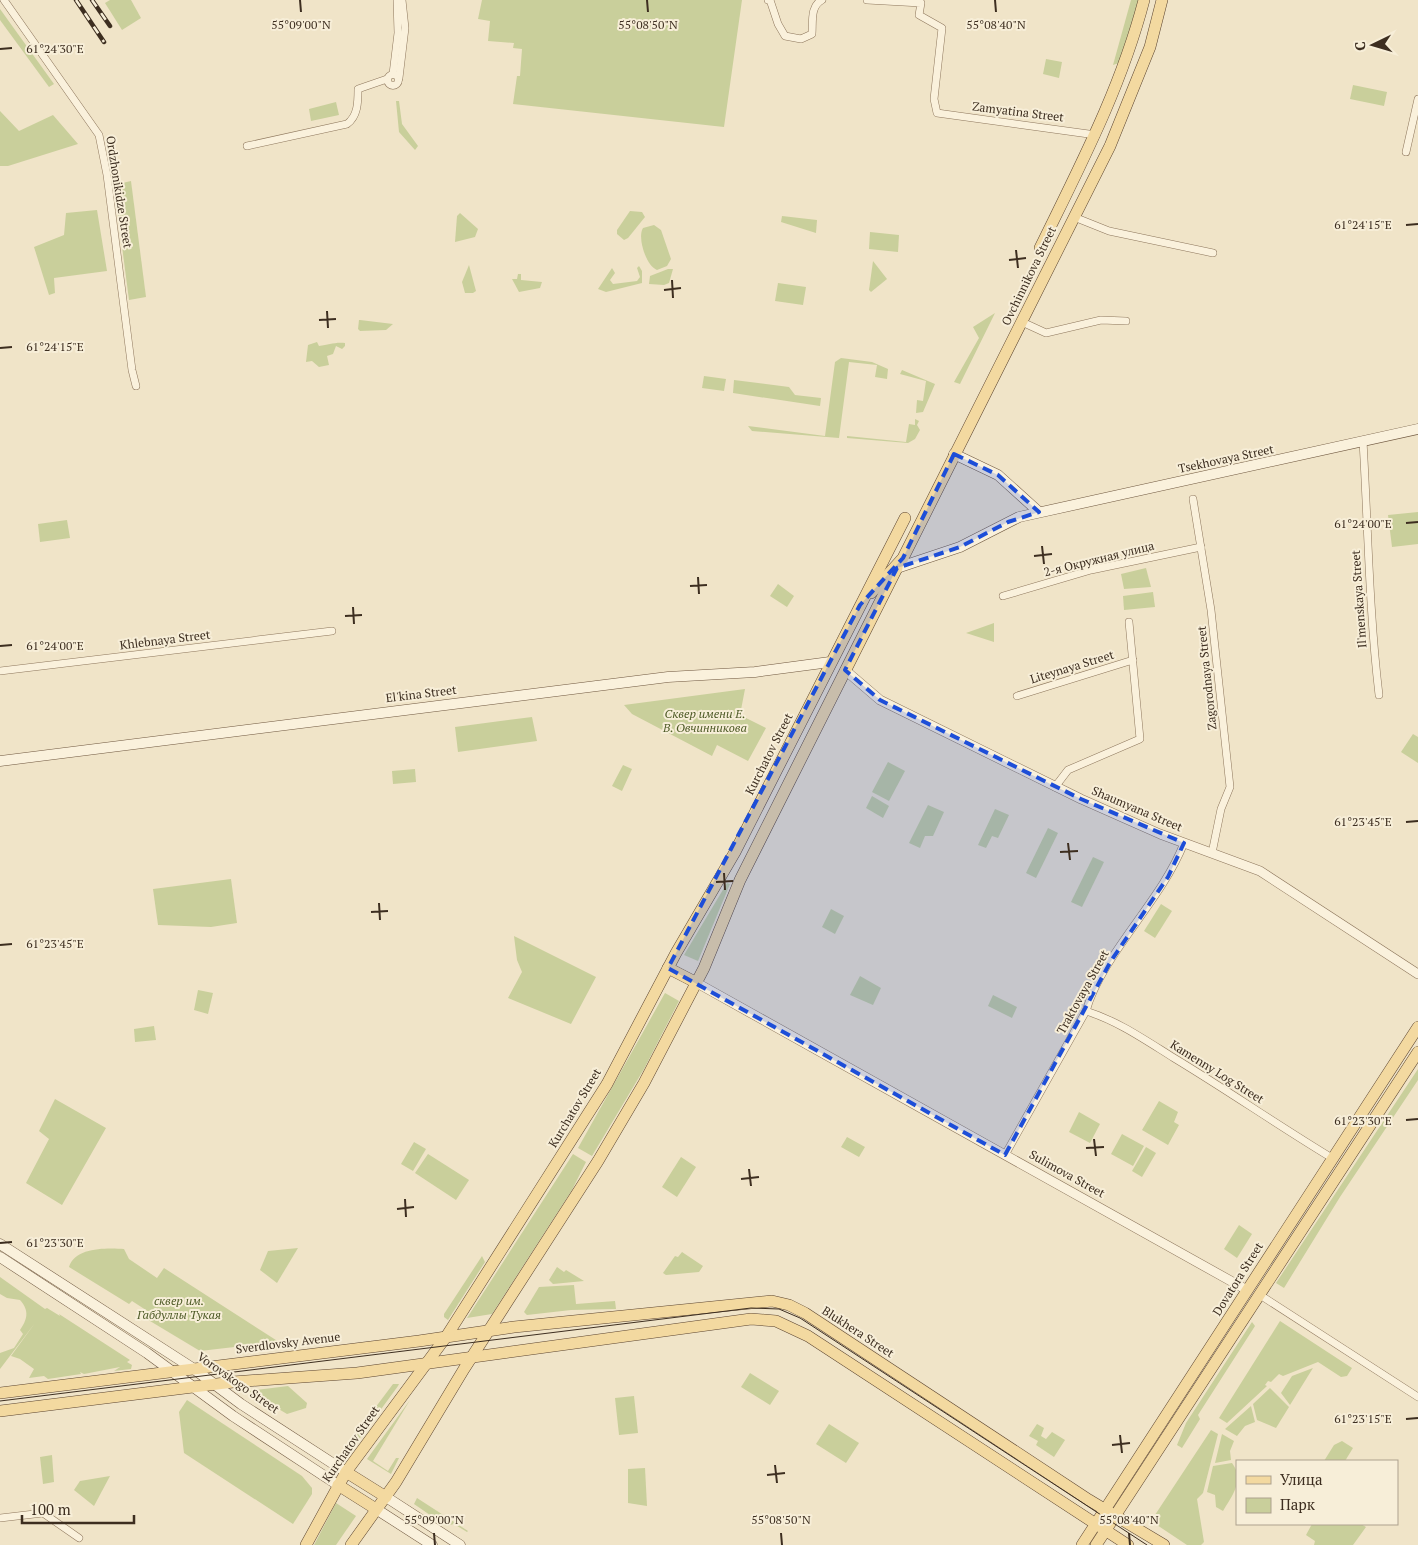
<svg xmlns="http://www.w3.org/2000/svg" width="1418" height="1545" font-family="'PT Serif',serif">
<style>
.green{fill:#c9cf9b}
.lines{fill:none;stroke-linecap:round;stroke-linejoin:round}
.minor-casing{stroke:#8d765c;stroke-width:8}
.tertiary-casing{stroke:#8d765c;stroke-width:10}
.secondary-casing{stroke:#6f573f;stroke-width:11}
.primary-casing{stroke:#5b4430;stroke-width:12}
.minor{stroke:#faf1dc;stroke-width:7}
.tertiary{stroke:#faf1dc;stroke-width:9}
.secondary{stroke:#faf1dc;stroke-width:10}
.primary{stroke:#f3d9a0;stroke-width:11}
.tram{stroke:#3d2e20;stroke-width:1}
.rail-casing{stroke:#3d2e20;stroke-width:4.5}
.rail{stroke:#f7eed8;stroke-width:2.5;stroke-dasharray:8;stroke-linecap:butt}
.marked{fill:#1d4ed8;fill-opacity:0.2;stroke:#1d4ed8;stroke-width:4;stroke-dasharray:10 6;stroke-linejoin:round}
.ticks{fill:none;stroke:#3d2e20;stroke-width:2}
.labels{text-anchor:middle;stroke-width:4;stroke-linejoin:round;paint-order:stroke}
.street-label{font-size:12px;fill:#3d2e20;stroke:#f7eed8}
.park-label{font-size:12px;font-style:italic;fill:#4d5a26;stroke:#f7eed8}
.ticks-label{font-size:12px;text-anchor:middle;fill:#3d2e20;stroke:#f7eed8;stroke-width:4;stroke-linejoin:round;paint-order:stroke}
</style>
<rect width="100%" height="100%" fill="#f0e4c8"/>
<g class="green">
<polygon points="110,0 131,0 141,18 122,30 105,3"/>
<polygon points="482,0 742,0 724,127 513,104 517,76 520,76 522,49 513,48 514,43 488,41 490,21 478,19"/>
<polygon points="1131,0 1139,0 1119,63 1113,65"/>
<polygon points="0,9 54,84 49,87 0,20"/>
<polygon points="1046,59 1062,62 1059,78 1043,74"/>
<polygon points="1353,85 1387,92 1384,106 1350,99"/>
<polygon points="396,101 399,101 402,124 418,146 415,150 399,132"/>
<polygon points="336,102 339,115 311,121 309,109"/>
<polygon points="0,111 19,131 53,115 78,144 8,166 0,166"/>
<polygon points="131,181 146,297 129,300 114,185"/>
<polygon points="97,210 107,271 54,278 55,293 49,295 34,247 64,235 66,213"/>
<polygon points="630,211 642,212 645,217 628,238 624,240 617,234 617,230"/>
<polygon points="460,213 478,229 475,237 455,242 457,216"/>
<polygon points="782,216 817,220 816,233 781,222"/>
<path d="M654,225L661,230L671,259L667,266L657,270C646,266 637,237 643,228Z"/>
<polygon points="870,232 899,235 898,252 869,249"/>
<polygon points="873,261 887,279 871,292 869,290"/>
<polygon points="469,265 476,291 473,293 465,293 462,282"/>
<polygon points="639,266 642,271 642,283 606,292 598,289 612,268 615,273 610,280 613,284 637,281 640,277 637,268"/>
<polygon points="668,269 673,269 669,283 664,285 649,284 650,276"/>
<polygon points="518,274 521,274 521,280 542,282 540,288 519,292 512,279 517,279"/>
<polygon points="778,283 806,287 803,305 775,301"/>
<polygon points="995,313 960,384 954,382 979,338 973,327"/>
<polygon points="359,320 360,320 393,324 386,330 360,331 358,329"/>
<path d="M317,342L319,346C329,345 334,342 345,343V346L342,349L336,346L333,354L327,356L329,365L319,367L312,361L306,362L308,345Z"/>
<polygon points="841,358 872,362 888,369 887,379 875,377 877,365 849,362 839,438 752,431 748,426 825,436 835,362"/>
<polygon points="902,370 935,384 923,412 916,413 917,400 923,401 926,381 900,374"/>
<polygon points="704,376 726,379 724,391 702,388"/>
<polygon points="734,380 789,387 795,395 821,398 820,406 733,393"/>
<polygon points="915,419 919,421 917,425 920,430 915,439 908,443 847,438 847,436 906,442 909,424 915,425"/>
<polygon points="1418,512 1418,544 1392,547 1388,515"/>
<polygon points="67,520 70,538 40,542 38,524"/>
<polygon points="1146,568 1151,587 1124,589 1121,574"/>
<polygon points="778,584 794,596 787,607 770,596"/>
<polygon points="1153,592 1155,607 1124,610 1123,596"/>
<polygon points="994,623 994,642 966,633"/>
<polygon points="745,689 740,715 766,728 748,761 717,745 712,756 632,714 624,705"/>
<polygon points="532,717 537,741 458,752 455,727"/>
<polygon points="1413,734 1418,737 1418,763 1401,752"/>
<polygon points="888,762 905,771 889,801 872,792"/>
<polygon points="623,765 632,769 622,791 612,786"/>
<polygon points="415,769 416,782 393,784 392,771"/>
<polygon points="872,796 889,806 883,818 866,808"/>
<polygon points="928,805 944,812 933,836 925,836 920,848 909,843"/>
<polygon points="995,809 1009,815 998,838 992,836 986,848 978,845"/>
<polygon points="1048,828 1058,833 1036,878 1026,873"/>
<polygon points="1093,857 1104,862 1082,907 1071,902"/>
<polygon points="231,879 237,923 211,927 158,925 153,889"/>
<polygon points="727,883 730,884 698,961 684,955"/>
<polygon points="1161,904 1172,911 1155,938 1144,931"/>
<polygon points="831,909 844,916 835,934 822,927"/>
<polygon points="514,936 596,977 571,1024 508,998 522,972 517,960"/>
<polygon points="860,976 881,988 873,1005 850,995"/>
<polygon points="198,990 213,993 208,1014 194,1010"/>
<polygon points="665,993 679,1001 644,1069 592,1156 578,1148"/>
<polygon points="993,995 1017,1007 1012,1018 988,1006"/>
<polygon points="154,1026 156,1040 135,1042 134,1029"/>
<polygon points="1418,1069 1418,1080 1340,1197 1284,1288 1276,1283"/>
<polygon points="55,1099 106,1128 62,1205 26,1183 49,1139 39,1131"/>
<polygon points="1159,1101 1178,1112 1174,1122 1179,1125 1168,1145 1142,1130"/>
<polygon points="1079,1112 1100,1124 1090,1143 1069,1132"/>
<polygon points="1122,1134 1144,1146 1133,1166 1111,1154"/>
<polygon points="847,1137 865,1147 859,1157 841,1147"/>
<polygon points="414,1142 426,1149 413,1171 401,1164"/>
<polygon points="1146,1147 1156,1153 1142,1177 1132,1171"/>
<polygon points="428,1154 469,1180 456,1200 415,1173"/>
<polygon points="573,1154 586,1162 572,1190 492,1314 467,1318"/>
<polygon points="681,1157 696,1167 677,1197 662,1187"/>
<polygon points="1239,1225 1252,1234 1237,1258 1224,1249"/>
<polygon points="298,1248 277,1283 260,1270 268,1251"/>
<path d="M124,1249L129,1259L157,1278L164,1268L279,1342L200,1351L145,1318L149,1312L132,1301L129,1304L69,1267C75,1247 107,1248 124,1249Z"/>
<polygon points="682,1252 703,1266 699,1272 666,1275 663,1273 675,1256 678,1257"/>
<polygon points="482,1256 485,1262 448,1320 444,1317 444,1314"/>
<polygon points="557,1267 564,1272 566,1270 584,1281 553,1284 549,1280"/>
<path d="M0,1277L45,1309L47,1308L60,1316L59,1314L130,1360L127,1362L132,1365L131,1369L114,1371L120,1367L84,1374L80,1372L81,1374L48,1379L44,1376L29,1378L34,1369L20,1359L11,1356L35,1323L0,1369V1353L14,1348L23,1334L20,1330C27,1320 30,1311 20,1300L7,1298L0,1294Z"/>
<polygon points="574,1285 576,1304 615,1301 616,1309 571,1310 527,1315 524,1312 539,1287"/>
<polygon points="1280,1321 1352,1368 1347,1376 1341,1377 1318,1362 1283,1376 1279,1374 1271,1382 1268,1381 1265,1385 1267,1386 1227,1423 1219,1418"/>
<polygon points="1252,1322 1255,1326 1198,1415 1200,1419 1182,1448 1177,1445 1186,1423"/>
<polygon points="1313,1368 1290,1405 1281,1393 1292,1376"/>
<polygon points="750,1373 779,1391 770,1405 741,1387"/>
<polygon points="393,1384 399,1384 398,1386 352,1449 349,1447 348,1444"/>
<polygon points="288,1386 307,1403 306,1408 287,1414 248,1391"/>
<polygon points="1270,1388 1289,1407 1276,1428 1257,1420 1253,1404"/>
<polygon points="634,1396 638,1433 619,1435 615,1398"/>
<polygon points="187,1400 302,1476 312,1488 312,1494 293,1524 184,1453 179,1412"/>
<polygon points="410,1400 373,1461 388,1471 396,1458 399,1458 391,1474 367,1459"/>
<polygon points="1251,1406 1255,1422 1245,1426 1237,1436 1225,1429"/>
<polygon points="829,1424 859,1443 846,1463 816,1444"/>
<polygon points="1037,1424 1044,1428 1041,1436 1046,1439 1052,1432 1065,1440 1054,1457 1036,1445 1038,1441 1029,1436"/>
<polygon points="1211,1430 1218,1434 1203,1493 1197,1499 1204,1542 1201,1545 1187,1545 1151,1521"/>
<polygon points="1222,1434 1234,1441 1230,1451 1231,1460 1215,1463"/>
<polygon points="1342,1441 1353,1448 1345,1461 1324,1461 1334,1445"/>
<polygon points="52,1455 54,1482 43,1484 40,1457"/>
<path d="M1232,1463C1245,1480 1232,1496 1223,1511L1216,1507L1215,1495L1207,1492L1213,1466Z"/>
<polygon points="645,1468 647,1506 628,1503 628,1469"/>
<polygon points="110,1476 94,1506 74,1490 80,1481"/>
<polygon points="417,1498 468,1531 467,1532 454,1524 446,1526 414,1504"/>
<polygon points="336,1503 356,1516 336,1545 314,1545"/>
<polygon points="1312,1524 1361,1524 1366,1527 1353,1545 1314,1545 1315,1541 1306,1535"/>
</g>
<g class="lines">
<g class="minor-casing">
<g id="minor">
<polyline points="4,0 99,135 107,175 132,370 136,386"/>
<path d="M768,0H770L778,24L785,36L801,39L812,34C813,22 810,6 822,0"/>
<polyline points="867,0 921,3 919,15 942,28 934,99 937,113 1096,135"/>
<polyline points="393,74 398,33 397,0"/>
<circle cx="393" cy="80" r="5.5"/>
<polyline points="399,78 405,28 402,0"/>
<path d="M247,146L347,124C358,116 358,102 358,89L387,79"/>
<polyline points="1406,152 1418,99"/>
<polyline points="1074,217 1109,231 1213,253"/>
<polyline points="1022,322 1046,333 1101,320 1126,321"/>
<path d="M1363,441C1368,526 1369,611 1379,695"/>
<polyline points="1193,499 1211,610 1230,787 1221,809 1212,853"/>
<polyline points="1003,596 1091,570 1201,547"/>
<polyline points="0,671 332,631"/>
<polyline points="1017,696 1133,660"/>
<polyline points="1055,787 1068,770 1140,739 1129,622"/>
<path d="M1086,1011C1118,1021 1145,1040 1174,1058C1227,1090 1279,1126 1332,1158"/>
<path d="M1005,1155L1086,1011C1103,953 1161,902 1184,843"/>
<polyline points="1260,1295 1418,1397"/>
<polyline points="0,1518 43,1513 79,1538"/>
</g>
</g>
<g class="tertiary-casing">
<g id="tertiary">
<polyline points="845,670 880,700 1081,799 1160,834 1260,871 1418,974"/>
<polyline points="697,983 1247,1290"/>
</g>
</g>
<g class="secondary-casing">
<g id="secondary">
<polyline points="954,454 998,475 1039,512"/>
<polyline points="897,568 960,547 1019,517 1418,429"/>
<polyline points="0,761 668,677 755,672 830,662"/>
<polyline points="0,1244 194,1369 241,1404 346,1472"/>
<polyline points="0,1257 147,1353 233,1416 338,1485"/>
<polyline points="386,1497 460,1545"/>
<polyline points="376,1509 432,1545"/>
</g>
</g>
<g class="primary-casing">
<g id="primary">
<path d="M1040,248C1080,166 1121,88 1144,0"/>
<polyline points="871,593 903,558 1110,146 1150,47 1162,0"/>
<polyline points="668,968 697,983"/>
<polyline points="0,1393 419,1341 514,1327 772,1301 789,1305 805,1313 1089,1500 1164,1545"/>
<polyline points="0,1411 233,1382 357,1373 751,1319 776,1321 808,1336 1128,1545"/>
<polyline points="346,1472 386,1497"/>
<polyline points="338,1485 376,1509"/>
<polyline points="306,1545 346,1472 446,1337 607,1084 676,953 735,852 905,518"/>
<polyline points="351,1545 396,1482 464,1369 598,1161 644,1083 704,968 740,880 897,568"/>
<polyline points="1082,1545 1418,1027"/>
<polyline points="1096,1545 1418,1052"/>
</g>
</g>
<use href="#minor" class="minor"/>
<use href="#tertiary" class="tertiary"/>
<use href="#secondary" class="secondary"/>
<use href="#primary" class="primary"/>
<polyline class="tram" points="0,1401 751,1308 779,1309 800,1318 1147,1545"/>
<g class="rail-casing">
<g id="rail">
<polyline points="76,0 104,42"/>
<polyline points="92,0 110,26"/>
</g>
</g>
<use href="#rail" class="rail"/>
</g>
<path class="marked" d="M954,454L998,475L1039,512L1008,522L960,547L897,568L845,670L880,700L1081,799L1184,843L1168,877L1111,961L1005,1155L668,968L860,605L903,558Z"/>
<path class="ticks" d="M300,0L301,12M647,0L648,12M995,0L996,12M0,49L12,48M1406,225L1418,224M1016,250L1018,268M1009,260L1026,258M672,280L673,298M664,290L681,288M327,311L328,328M319,320L336,319M0,348L12,347M1406,523L1418,522M1042,546L1044,564M1034,556L1052,554M698,577L699,594M690,586L707,585M353,607L354,624M345,616L362,615M0,646L12,645M1406,822L1418,821M1068,843L1070,860M1060,852L1078,851M724,873L725,890M716,882L733,881M379,903L380,920M371,912L388,911M0,945L12,944M1406,1120L1418,1119M1094,1139L1096,1156M1086,1148L1104,1147M749,1169L751,1186M741,1179L759,1177M405,1199L406,1217M397,1209L414,1207M0,1243L12,1242M1406,1419L1418,1418M1120,1435L1122,1453M1112,1445L1130,1443M775,1465L777,1483M767,1475L785,1473M434,1533L435,1545M781,1533L782,1545M1129,1533L1130,1545"/>
<g class="labels">
<g class="street-label">
<text transform="translate(1018 112) rotate(7)" y="4">Zamyatina Street</text>
<text transform="translate(119 192) rotate(81)" y="4">Ordzhonikidze Street</text>
<text transform="translate(1029 276) rotate(-64)" y="4">Ovchinnikova Street</text>
<text transform="translate(1226 459) rotate(-12)" y="4">Tsekhovaya Street</text>
<text transform="translate(1099 559) rotate(-14)" y="4">2-я Окружная улица</text>
<text transform="translate(1359 599) rotate(-94)" y="4">Il'menskaya Street</text>
<text transform="translate(165 640) rotate(-7)" y="4">Khlebnaya Street</text>
<text transform="translate(1072 667) rotate(-17)" y="4">Liteynaya Street</text>
<text transform="translate(1207 678) rotate(-96)" y="4">Zagorodnaya Street</text>
<text transform="translate(421 694) rotate(-7)" y="4">El'kina Street</text>
<text transform="translate(769 754) rotate(-63)" y="4">Kurchatov Street</text>
<text transform="translate(1137 809) rotate(23)" y="4">Shaumyana Street</text>
<text transform="translate(1083 992) rotate(-61)" y="4">Traktovaya Street</text>
<text transform="translate(1217 1072) rotate(32)" y="4">Kamenny Log Street</text>
<text transform="translate(575 1108) rotate(-59)" y="4">Kurchatov Street</text>
<text transform="translate(1067 1174) rotate(29)" y="4">Sulimova Street</text>
<text transform="translate(1238 1279) rotate(-58)" y="4">Dovatora Street</text>
<text transform="translate(858 1332) rotate(33)" y="4">Blukhera Street</text>
<text transform="translate(288 1343) rotate(-7)" y="4">Sverdlovsky Avenue</text>
<text transform="translate(238 1383) rotate(35)" y="4">Vorovskogo Street</text>
<text transform="translate(351 1444) rotate(-55)" y="4">Kurchatov Street</text>
</g>
<g class="park-label">
<text x="705" y="718">Сквер имени Е.<tspan x="705" dy="14">В. Овчинникова</tspan></text>
<text x="179" y="1305">сквер им.<tspan x="179" dy="14">Габдуллы Тукая</tspan></text>
</g>
</g>
<g class="ticks-label">
<text x="301" y="29">55°09'00"N</text>
<text x="648" y="29">55°08'50"N</text>
<text x="996" y="29">55°08'40"N</text>
<text x="55" y="53">61°24'30"E</text>
<text x="1363" y="229">61°24'15"E</text>
<text x="55" y="351">61°24'15"E</text>
<text x="1363" y="528">61°24'00"E</text>
<text x="55" y="650">61°24'00"E</text>
<text x="1363" y="826">61°23'45"E</text>
<text x="55" y="948">61°23'45"E</text>
<text x="1363" y="1125">61°23'30"E</text>
<text x="55" y="1247">61°23'30"E</text>
<text x="1363" y="1423">61°23'15"E</text>
<text x="434" y="1524">55°09'00"N</text>
<text x="781" y="1524">55°08'50"N</text>
<text x="1129" y="1524">55°08'40"N</text>
</g>
<rect x="1236" y="1460" width="162" height="65" fill="#f7eed8" stroke="#ada18e"/>
<rect x="1246" y="1476" width="25" height="8" fill="#f3d9a0" stroke="#ada18e"/>
<text x="1280" y="1485" font-size="15" fill="#3d2e20">Улица</text>
<rect x="1246" y="1498" width="25" height="15" fill="#c9cf9b" stroke="#ada18e"/>
<text x="1280" y="1510" font-size="15" fill="#3d2e20">Парк</text>
<g transform="translate(1373 45) rotate(265)" stroke="#f7eed8" stroke-width="4" paint-order="stroke">
<path d="M0-4L9 19L0 12L-9 19Z" fill="#3d2e20"/>
<text y="-8" font-size="14" font-weight="bold" text-anchor="middle" fill="#3d2e20">С</text>
</g>
<path d="M22 1515v8h112v-8" fill="none" stroke="#3d2e20" stroke-width="2.5"/>
<text x="30" y="1515" font-size="15" fill="#3d2e20" stroke="#f7eed8" stroke-width="4" paint-order="stroke">100 m</text>
</svg>
